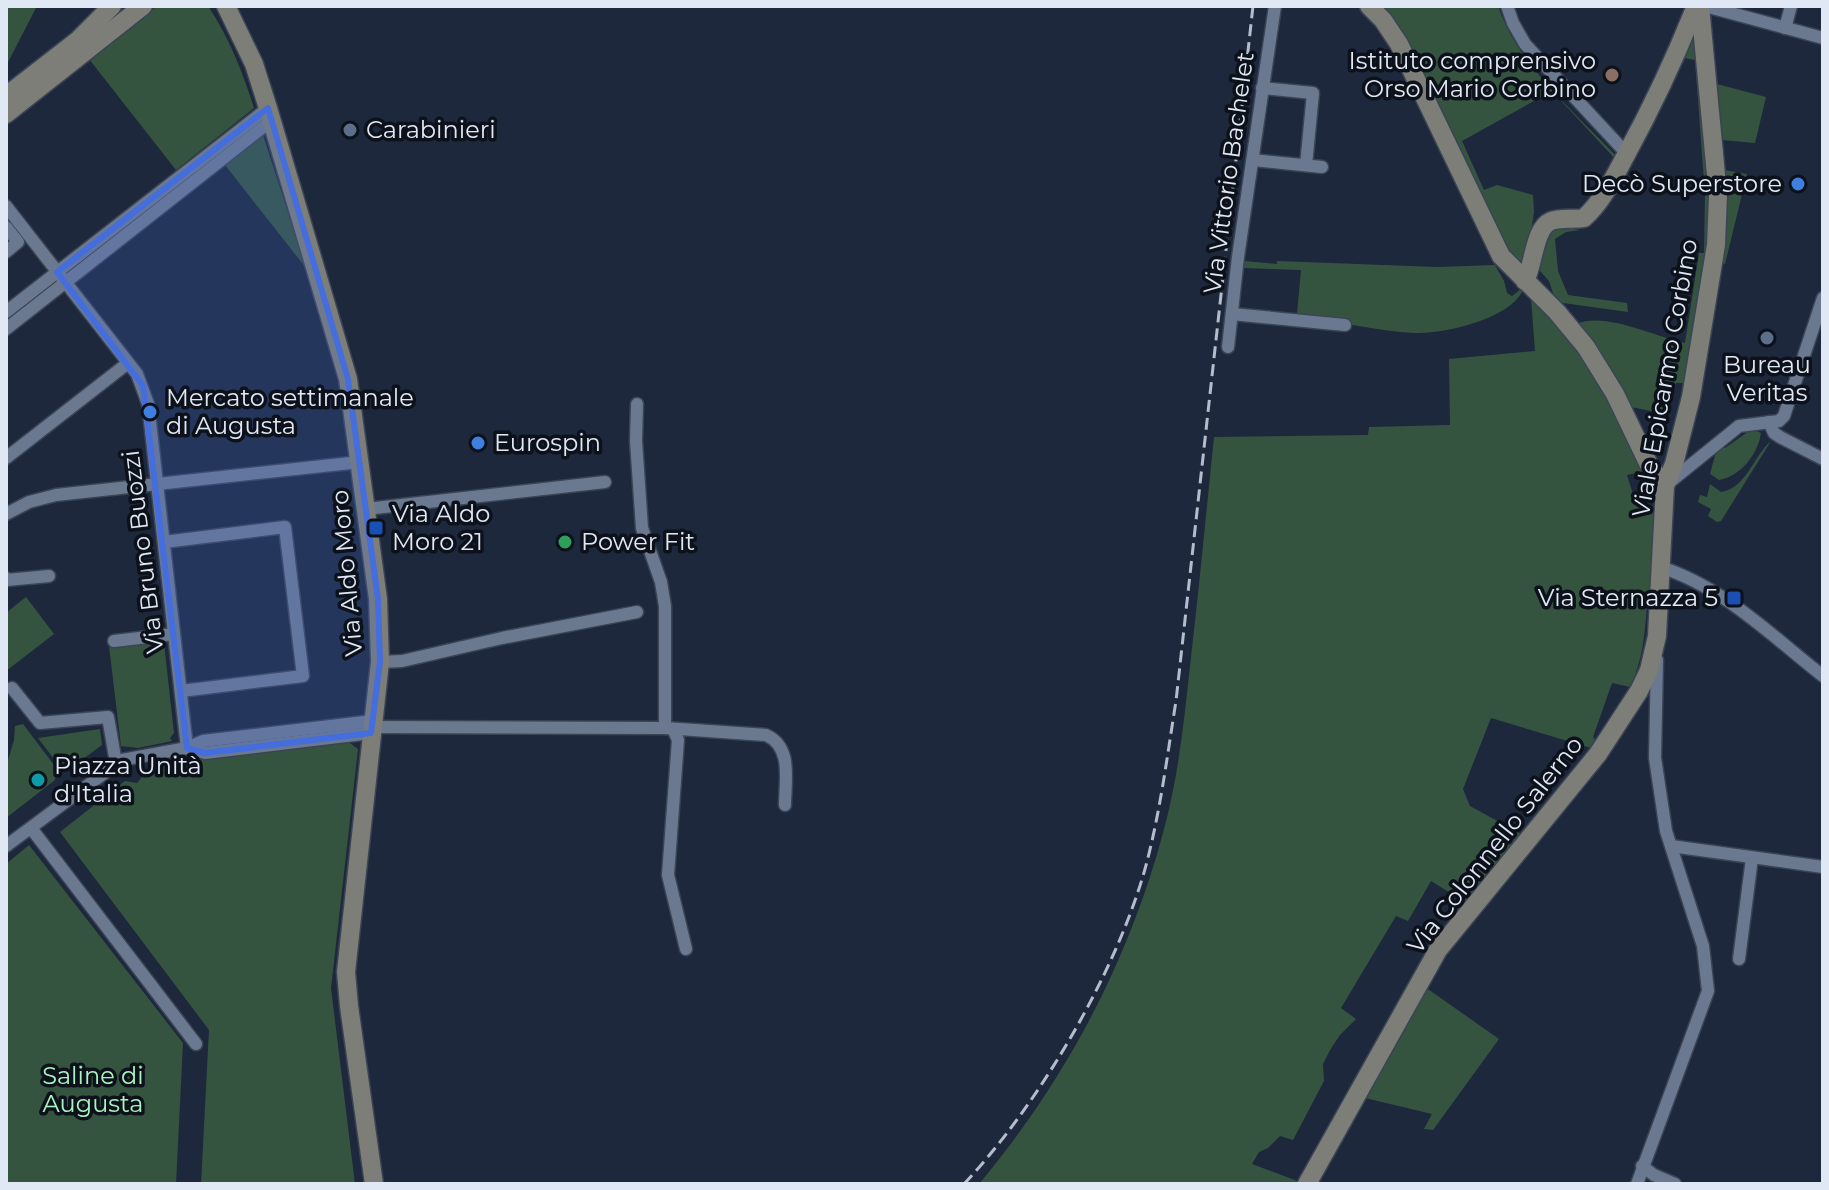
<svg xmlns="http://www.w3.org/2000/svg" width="1829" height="1190" font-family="Montserrat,sans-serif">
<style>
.green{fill:#355440}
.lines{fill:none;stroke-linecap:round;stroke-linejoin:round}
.minor-casing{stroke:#3b4455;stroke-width:15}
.secondary-casing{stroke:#3b4455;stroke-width:21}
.minor{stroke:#6b7990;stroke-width:12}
.secondary{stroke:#7c7e77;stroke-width:18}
.rail{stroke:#b5bdcc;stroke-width:3;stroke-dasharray:12 6;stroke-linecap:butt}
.marked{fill:#446dde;fill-opacity:0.2;stroke:#446dde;stroke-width:6;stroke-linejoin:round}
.education-dot{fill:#8d6e63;stroke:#0c111a;stroke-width:3}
.service-dot{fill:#5c6f8a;stroke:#0c111a;stroke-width:3}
.shop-dot{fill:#3f7fe0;stroke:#0c111a;stroke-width:3}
.transit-dot{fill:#1a4fb4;stroke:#0c111a;stroke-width:3}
.leisure-dot{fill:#2e9e5b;stroke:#0c111a;stroke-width:3}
.culture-dot{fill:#0f9aa8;stroke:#0c111a;stroke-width:3}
.labels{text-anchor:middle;stroke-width:7;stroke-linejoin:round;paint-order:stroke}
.poi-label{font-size:24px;fill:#e0e7f5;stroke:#0c111a;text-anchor:start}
.street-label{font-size:24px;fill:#e0e7f5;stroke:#0c111a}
.park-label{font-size:24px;fill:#aaf3c2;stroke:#0c111a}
</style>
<rect width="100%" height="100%" fill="#1d283c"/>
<g class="green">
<polygon points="6,6 37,6 6,66"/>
<path d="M157,6H208C230,39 242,71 254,108L176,170L89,59Z"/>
<path d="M1385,6H1498C1519,67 1575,112 1618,158V162L1552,91L1462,141L1484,190L1497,185L1533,195L1534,212L1526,266L1514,262Z"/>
<path d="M1697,24L1709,216L1707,254L1684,383H1676L1666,414L1631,407L1598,350L1576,324C1605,311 1656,337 1685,343L1699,253H1704L1705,194L1695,60L1684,58Z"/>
<polygon points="1717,84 1766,97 1755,143 1722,140"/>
<polygon points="263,135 306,268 225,165"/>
<polygon points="1724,170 1747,174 1725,264 1722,263 1726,228"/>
<path d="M1561,227L1580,230L1566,232L1555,239L1558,271L1568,295L1627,303L1628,312L1556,302L1549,281L1540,271C1541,252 1541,234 1561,227Z"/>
<path d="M1244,261L1277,264V261L1437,267L1495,265L1504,281L1507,293L1512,296L1521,289L1522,292C1508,319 1445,334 1415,333C1376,331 1336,321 1297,314L1301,270L1244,268Z"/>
<path d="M1531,298L1539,302L1595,370L1646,471L1627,475L1637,507H1653C1654,528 1659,589 1647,604C1645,633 1643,660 1630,687L1612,683L1593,737L1595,739L1591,748L1491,718L1463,789L1470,806L1523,835L1468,904L1431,881L1408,921L1396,916L1341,1008L1356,1019L1340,1035L1330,1050L1323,1064L1324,1081L1293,1140L1280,1136L1268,1148L1259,1152L1252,1164L1300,1182L1299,1184H979C1065,1081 1128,963 1163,833C1178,779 1184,722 1190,666C1199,590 1206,514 1214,437L1368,435L1369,427L1450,425L1449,359L1535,351Z"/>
<path d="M1752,429L1761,433C1758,454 1741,476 1719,480L1710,474L1717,448H1725Z"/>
<path d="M1771,441L1721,521L1717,522L1708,516L1711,509L1698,502L1700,495L1707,497L1710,484L1721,492C1747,488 1753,456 1771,441Z"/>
<polygon points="26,597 54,634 6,671 6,613"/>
<polygon points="162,641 164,643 174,733 170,738 172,741 138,748 121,746 109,646"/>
<polygon points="23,724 57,769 55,780 6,818 6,767 14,740 15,726"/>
<polygon points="100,729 102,745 68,770 61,768 38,738"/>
<polygon points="347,741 358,749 331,988 355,1184 201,1184 209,1030 60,832 125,781 137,783 147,771 150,762"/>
<polygon points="29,845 183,1043 176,1184 6,1184 6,864"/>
<polygon points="1425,987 1499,1039 1433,1130 1424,1129 1432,1114 1365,1098 1367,1088"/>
</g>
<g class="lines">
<g class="minor-casing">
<g id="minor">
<polyline points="1507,6 1513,23 1525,44 1627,154"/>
<polyline points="1705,6 1823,38"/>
<polyline points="1785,28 1791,6"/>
<polyline points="1262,88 1313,93 1306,165"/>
<polyline points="1253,160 1322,167"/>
<polyline points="6,206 137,374 148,404 187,748"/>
<polyline points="6,227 18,242 6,252"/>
<polyline points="6,312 268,108"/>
<polyline points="1232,314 1345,325"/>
<polyline points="6,329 272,120"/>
<polyline points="1228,347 1238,257 1275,6"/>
<polyline points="637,404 636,441 642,528 661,582 665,606 665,728"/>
<polyline points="1769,422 1774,433 1780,437 1823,459"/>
<polyline points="6,458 128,363"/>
<polyline points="1671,481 1739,426 1779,421 1784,416 1823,298"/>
<polyline points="366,509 605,482"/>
<polyline points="6,514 29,502 56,495 360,462"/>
<polyline points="164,542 285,527 303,676 181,691"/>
<path d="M1660,567C1722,586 1773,637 1823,676"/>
<polyline points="6,578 7,580 49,576"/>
<polyline points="114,641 174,634"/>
<polyline points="380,662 402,661 502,638 637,612"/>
<polyline points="12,688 40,723 108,717 116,763"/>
<path d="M372,727L665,728L766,735C793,747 785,781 785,805"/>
<polyline points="674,731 678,740 668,875 686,949"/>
<polyline points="187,748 205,753 371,733"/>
<polyline points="31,828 196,1044"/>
<polyline points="6,846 122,760 187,748 203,741 373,721"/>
<polyline points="1671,846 1823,867"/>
<polyline points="1739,959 1752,858"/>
<polyline points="1642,1166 1654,1175 1675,1184"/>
<polyline points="1637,1184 1708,991 1703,946 1666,831 1655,758 1657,660"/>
</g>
</g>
<g class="secondary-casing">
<g id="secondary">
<polyline points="226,6 254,64 268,108 348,379 378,599 380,662 346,972 349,1006 374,1184"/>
<polyline points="1369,6 1383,20 1399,44 1501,256 1557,312 1586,347 1615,394 1650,467 1665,486"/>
<polyline points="6,96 78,40 112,6"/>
<polyline points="6,114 143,6"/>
<path d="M1525,281C1534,265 1534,228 1551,221C1561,217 1573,220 1584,218C1603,201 1614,177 1626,155C1651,109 1673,63 1693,13L1699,6"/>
<polyline points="1307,1184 1438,950 1598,754 1639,691 1649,670 1657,636 1665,486 1674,464 1691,397 1716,245 1718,196 1700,6"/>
</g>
</g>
<use href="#minor" class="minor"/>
<use href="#secondary" class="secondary"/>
<path class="rail" d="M964,1184C1039,1104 1115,975 1145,869C1160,814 1167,757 1176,701L1253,6"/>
</g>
<path class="marked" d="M268,108L348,379L378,599L380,662L371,733L205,753L187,748L143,386L57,272Z"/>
<circle class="education-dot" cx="1612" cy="75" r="8"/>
<g class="service-dot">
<circle cx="350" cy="130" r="8"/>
<circle cx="1767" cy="338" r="8"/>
</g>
<g class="shop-dot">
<circle cx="1798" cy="184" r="8"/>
<circle cx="150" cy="412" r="8"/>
<circle cx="478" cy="443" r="8"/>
</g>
<g class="transit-dot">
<rect x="368" y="520" width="16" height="16" rx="4"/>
<rect x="1726" y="590" width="16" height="16" rx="4"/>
</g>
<circle class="leisure-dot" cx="565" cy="542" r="8"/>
<circle class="culture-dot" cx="38" cy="780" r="8"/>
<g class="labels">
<g class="poi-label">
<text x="1596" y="69" text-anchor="end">Istituto comprensivo<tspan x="1596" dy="28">Orso Mario Corbino</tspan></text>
<text x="366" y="138">Carabinieri</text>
<text x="1782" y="192" text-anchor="end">Decò Superstore</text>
<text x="1767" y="373" text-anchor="middle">Bureau<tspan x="1767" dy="28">Veritas</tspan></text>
<text x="166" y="406">Mercato settimanale<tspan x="166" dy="28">di Augusta</tspan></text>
<text x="494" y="451">Eurospin</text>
<text x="392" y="522">Via Aldo<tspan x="392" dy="28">Moro 21</tspan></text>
<text x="581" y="550">Power Fit</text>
<text x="1718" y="606" text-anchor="end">Via Sternazza 5</text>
<text x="54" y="774">Piazza Unità<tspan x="54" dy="28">d'Italia</tspan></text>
</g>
<g class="street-label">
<text transform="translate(1229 173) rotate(-82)" y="8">Via Vittorio Bachelet</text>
<text transform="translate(1665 378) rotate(-80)" y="8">Viale Epicarmo Corbino</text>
<text transform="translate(143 552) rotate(-97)" y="8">Via Bruno Buozzi</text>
<text transform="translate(347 573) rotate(-95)" y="8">Via Aldo Moro</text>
<text transform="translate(1495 845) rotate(-52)" y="8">Via Colonnello Salerno</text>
</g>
<g class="park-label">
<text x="93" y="1084">Saline di<tspan x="93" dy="28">Augusta</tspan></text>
</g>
</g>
<rect width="1829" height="1190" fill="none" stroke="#e0e7f5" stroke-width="16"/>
</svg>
